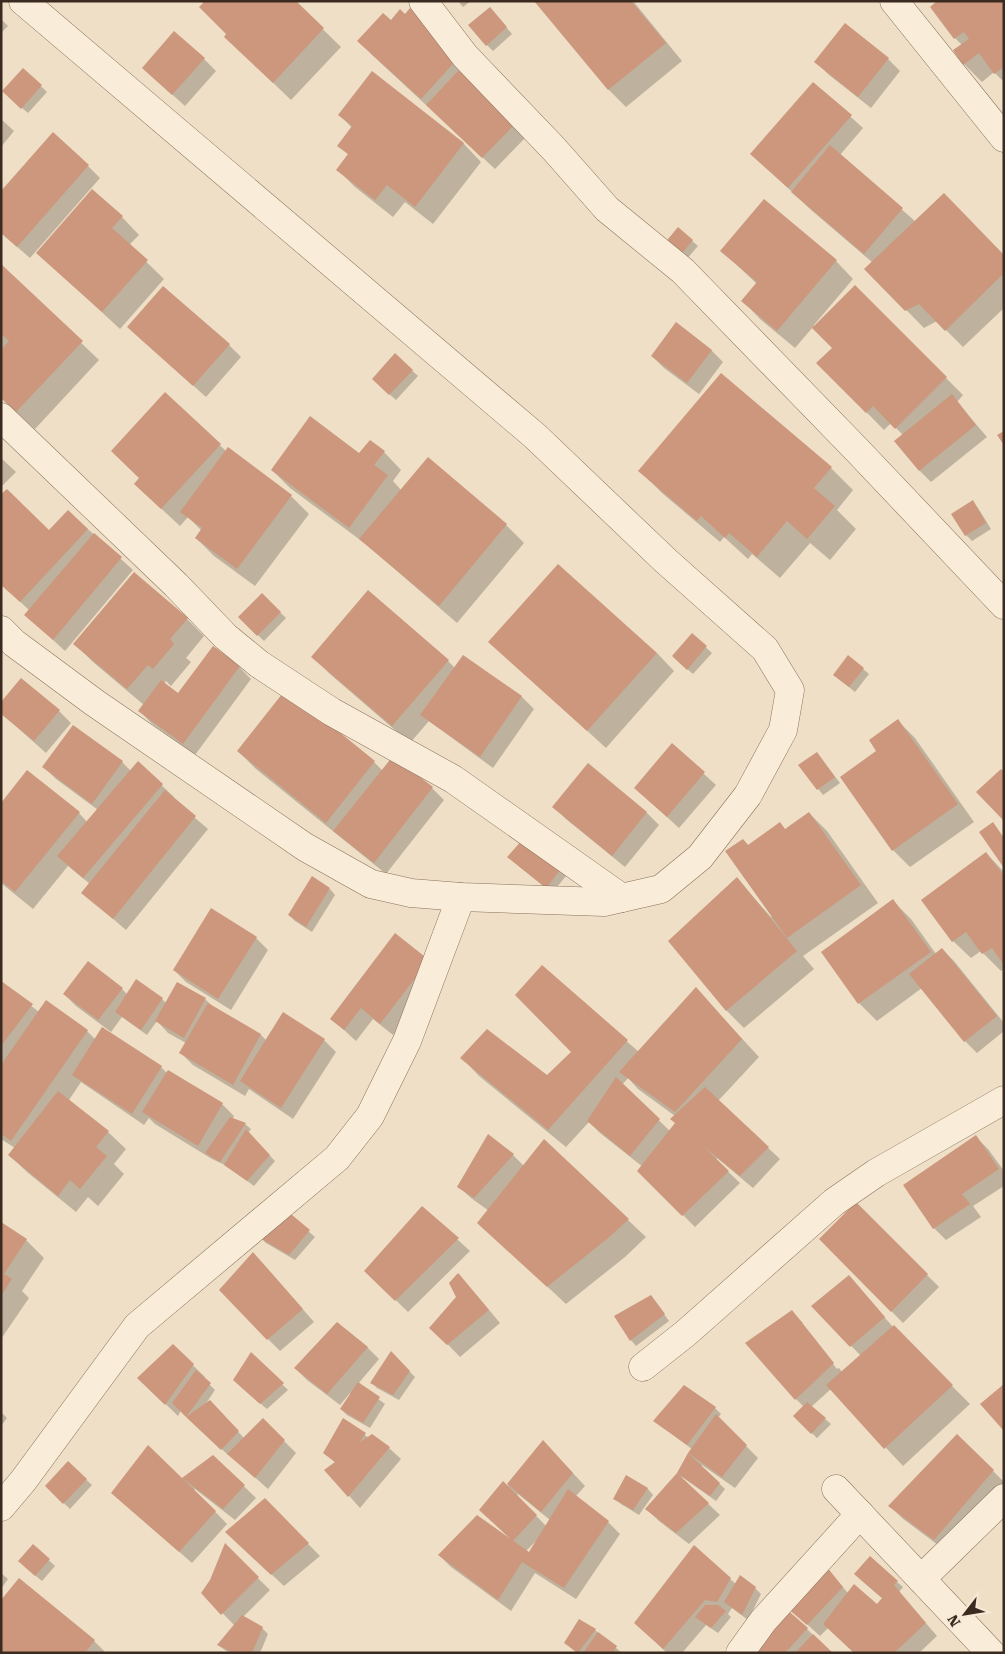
<svg xmlns="http://www.w3.org/2000/svg" width="1005" height="1654" font-family="'Roboto Serif',serif">
<style>
.shadow{fill:#0003;fill-rule:evenodd}
.building{fill:#cc977c}
.lines{fill:none;stroke-linecap:round;stroke-linejoin:round}
.street-casing{stroke:#8a715c;stroke-width:29}
.street{stroke:#f9edda;stroke-width:28}
</style>
<rect width="100%" height="100%" fill="#eedfc6"/>
<g class="shadow">
<polygon points="294,1 341,47 291,100 243,54 228,34"/>
<polygon points="458,1 471,1 463,7"/>
<polygon points="535,1 633,1 682,61 626,107 609,90"/>
<polygon points="1004,1 1004,82 994,72 982,82 964,64 962,45 955,38"/>
<polygon points="400,11 527,136 495,169 370,53 391,21"/>
<polygon points="495,14 512,34 493,51 487,45"/>
<polygon points="1,19 8,26 1,33"/>
<polygon points="845,25 888,59 900,71 871,108 828,74 816,62"/>
<polygon points="204,59 216,71 185,106 143,68"/>
<polygon points="23,69 47,92 28,113 9,97"/>
<polygon points="372,73 464,144 481,162 433,224 405,202 393,217 355,187 338,170 349,155 339,145 352,128 340,115"/>
<polygon points="813,83 863,128 840,155 916,222 1004,256 1004,308 963,347 937,321 924,328 866,269 873,263 810,209 752,154"/>
<polygon points="1,119 14,131 1,147"/>
<polygon points="88,166 100,178 30,258 1,233"/>
<polygon points="122,217 139,235 129,245 164,279 120,329 38,253"/>
<polygon points="678,229 698,246 685,261 671,250"/>
<polygon points="722,251 836,261 853,279 814,325 815,327 855,287 963,395 957,402 987,437 931,482 919,470 903,435 891,423 884,430 818,363 833,348 813,327 795,348 760,319 743,301 757,284"/>
<polygon points="1,266 99,360 35,429 1,398"/>
<polygon points="141,339 229,345 241,357 206,397"/>
<polygon points="711,350 723,362 699,394 664,368 652,356"/>
<polygon points="395,355 418,376 396,400 379,385"/>
<polygon points="165,394 226,451 228,449 291,496 309,514 255,586 214,556 196,538 202,531 188,517 180,526 153,501 140,478"/>
<polygon points="384,452 401,470 393,481 402,491 428,459 506,525 524,543 457,623 367,545 290,488 272,470"/>
<polygon points="1,458 16,472 1,487"/>
<polygon points="831,468 853,490 837,510 856,529 830,560 810,543 780,578 752,554 748,559 724,537 720,542 662,493 640,471"/>
<polygon points="972,502 978,508 991,529 972,541 966,535 953,514"/>
<polygon points="68,511 133,570 65,651 26,615 29,610 1,584"/>
<polygon points="262,595 286,618 264,641 239,617"/>
<polygon points="187,619 204,636 186,658 191,662 171,686 166,681 164,684 178,695 213,648 239,667 251,679 195,755 151,723 140,711 144,705 93,662 75,644"/>
<polygon points="692,635 712,653 693,674 679,662"/>
<polygon points="490,642 657,653 674,671 606,748"/>
<polygon points="463,656 522,697 534,709 493,768 429,721 410,743 330,674 313,657 448,661 455,668"/>
<polygon points="863,669 869,674 855,692 834,675"/>
<polygon points="59,711 71,723 46,753 1,713"/>
<polygon points="898,721 915,738 974,822 910,867 893,850 878,752"/>
<polygon points="672,745 716,785 679,828 635,788"/>
<polygon points="238,751 374,762 383,771 393,757 432,788 444,800 386,874 256,769"/>
<polygon points="817,753 840,783 823,795 800,766"/>
<polygon points="122,762 131,771 138,763 174,797 173,799 208,829 126,930 83,893 90,884 68,866 33,909 1,883 1,805 79,813 87,822 98,810 56,779 44,767"/>
<polygon points="588,765 647,813 659,825 625,867 566,819 554,807"/>
<polygon points="809,813 827,831 878,903 803,956 814,969 744,1028 726,1010 737,879 771,917 773,916 743,840 749,846 786,830"/>
<polygon points="986,853 1004,872 1004,969 1001,971 981,951 971,958 953,941"/>
<polygon points="515,863 560,870 566,876 552,893"/>
<polygon points="330,889 335,895 312,932 295,921 289,915"/>
<polygon points="893,901 911,919 936,954 942,949 954,961 1004,1023 1004,1031 977,1053 965,1041 922,988 877,1021 859,1003"/>
<polygon points="212,910 256,938 268,950 231,1010 186,982 174,970"/>
<polygon points="395,935 440,973 393,1035 373,1019 356,1041 331,1018"/>
<path d="M542,967L639,1052L713,1007L759,1057L718,1101L780,1159L753,1188L717,1158L716,1160L740,1183L695,1227L639,1171L643,1167L600,1133L589,1122L566,1147L479,1076L462,1058L547,1077L573,1052ZM628,1078L638,1089L675,1116L676,1123L670,1131L622,1085Z"/>
<polygon points="1,982 39,1012 87,1031 96,1040 103,1029 161,1067 167,1073 222,1104 234,1116 232,1120 245,1124 251,1129 248,1133 275,1161 254,1186 227,1166 212,1159 155,1124 149,1118 144,1125 81,1082 69,1100 108,1132 126,1149 114,1164 124,1174 98,1206 88,1197 76,1212 27,1172 9,1155 15,1148 1,1139"/>
<polygon points="178,983 205,999 213,1007 261,1035 267,1041 324,1040 336,1052 293,1119 249,1089 245,1096 193,1065 181,1053 186,1043 168,1033 157,1021 147,1035 122,1017 111,1032 76,1006 64,994 122,989 128,995 162,999 166,1003"/>
<polygon points="488,1136 513,1155 524,1166 544,1141 646,1237 625,1257 566,1304 479,1223 489,1211 471,1198 458,1186"/>
<polygon points="976,1137 988,1149 1004,1171 1004,1186 973,1206 981,1217 946,1240 934,1228"/>
<polygon points="856,1204 939,1287 903,1323 821,1239"/>
<polygon points="280,1207 315,1237 295,1260 266,1243 260,1237"/>
<polygon points="423,1208 470,1251 408,1312 366,1271"/>
<polygon points="1,1223 26,1240 44,1258 22,1291 29,1298 1,1339"/>
<polygon points="265,1266 314,1322 280,1351 268,1339"/>
<polygon points="459,1274 500,1323 460,1357 431,1327 457,1297"/>
<polygon points="849,1277 893,1327 970,1404 903,1466 831,1389 811,1407 831,1424 817,1438 794,1416 804,1407 796,1399 792,1312 803,1323 801,1323 837,1369 839,1368 842,1372 861,1356 813,1306"/>
<polygon points="651,1296 669,1321 636,1346 631,1340"/>
<polygon points="173,1346 205,1377 204,1379 215,1390 205,1405 210,1402 244,1438 263,1420 296,1453 268,1489 229,1454 228,1455 181,1410 178,1416 139,1378"/>
<polygon points="367,1347 379,1359 358,1384 385,1404 370,1428 347,1415 341,1409 351,1395 350,1393 340,1405 307,1380 295,1368"/>
<polygon points="391,1353 415,1377 399,1400 377,1388 372,1383"/>
<polygon points="251,1354 288,1390 267,1409 240,1386"/>
<polygon points="684,1387 715,1408 721,1414 718,1418 758,1458 735,1488 702,1465 701,1466 725,1489 716,1501 682,1477 681,1478 720,1515 689,1544 659,1521 647,1509 678,1474 693,1450 655,1421"/>
<polygon points="1,1412 7,1418 1,1426"/>
<polygon points="344,1420 369,1438 389,1448 401,1459 360,1508 326,1470 336,1463 324,1453"/>
<polygon points="957,1435 1004,1482 1004,1484 946,1551 902,1518 890,1506"/>
<path d="M543,1441L585,1486L576,1496L608,1522L620,1534L576,1599L535,1573L511,1611L451,1567L439,1555L509,1540L510,1539L493,1522L507,1487ZM518,1494L550,1520L546,1526L517,1496ZM536,1541L529,1554L526,1551Z"/>
<polygon points="213,1456 256,1498 235,1520 195,1489 194,1490 227,1524 192,1563 125,1504 182,1479"/>
<polygon points="68,1463 92,1485 70,1509 46,1486"/>
<polygon points="626,1476 648,1489 653,1495 639,1515 621,1504 615,1498"/>
<polygon points="265,1500 320,1556 284,1586 239,1544"/>
<polygon points="33,1546 55,1566 42,1581 25,1567"/>
<polygon points="225,1546 270,1590 243,1617 262,1628 268,1634 260,1653 229,1653 218,1645 235,1626 203,1593 211,1581"/>
<polygon points="826,1568 848,1593 877,1606 883,1599 861,1580 897,1582 903,1587 899,1592 937,1636 919,1653 856,1653 828,1628 820,1636 788,1607"/>
<polygon points="1,1573 8,1579 1,1589"/>
<polygon points="730,1579 736,1584 755,1588 761,1594 748,1620 732,1608 728,1614 731,1617 718,1633 706,1625 682,1653 667,1653 636,1623"/>
<polygon points="19,1580 94,1641 106,1653 1,1653"/>
<polygon points="784,1609 807,1629 831,1653 745,1653"/>
<polygon points="580,1621 595,1630 622,1653 577,1653 571,1648 565,1642"/>
</g>
<g class="building">
<polygon points="201,1 296,1 324,28 273,83 224,37 226,34 199,7 203,3"/>
<polygon points="534,1 631,1 666,43 608,90"/>
<polygon points="937,1 1004,1 1004,67 994,74 979,53 963,65 953,50 969,39 964,32 954,39 930,7"/>
<polygon points="490,7 507,27 486,46 468,25"/>
<polygon points="410,8 461,55 421,99 357,41 383,13 391,20 400,9 405,14"/>
<polygon points="845,23 889,58 858,97 814,62"/>
<polygon points="174,31 205,58 172,95 142,68"/>
<polygon points="23,68 42,85 21,109 2,91"/>
<polygon points="460,69 516,123 482,158 426,105"/>
<polygon points="372,71 464,143 415,207 387,185 375,200 336,170 348,154 337,146 352,126 338,115"/>
<polygon points="813,82 852,115 788,188 750,154"/>
<polygon points="53,132 89,165 17,247 1,233 1,191"/>
<polygon points="830,145 903,208 864,254 791,192"/>
<polygon points="92,189 123,216 112,228 148,260 102,312 36,253"/>
<polygon points="944,193 1004,255 1004,273 945,331 919,304 905,311 864,269"/>
<polygon points="764,199 837,260 777,331 741,301 757,282 720,251"/>
<polygon points="678,227 693,240 679,257 664,244"/>
<polygon points="1,264 83,341 16,412 1,398 1,350 9,341 1,334"/>
<polygon points="855,285 947,377 895,429 873,406 866,413 816,363 832,348 812,328"/>
<polygon points="163,286 230,344 193,386 127,327"/>
<polygon points="676,322 712,350 687,383 651,356"/>
<polygon points="395,353 413,370 389,395 372,379"/>
<polygon points="721,373 832,467 814,488 835,506 807,539 787,521 757,557 729,533 725,538 701,516 697,521 638,471"/>
<polygon points="165,392 221,444 161,509 134,484 139,478 111,451"/>
<polygon points="952,394 976,425 919,471 894,441"/>
<polygon points="310,416 359,453 370,440 385,451 374,465 388,475 349,528 271,470"/>
<polygon points="1004,431 1004,445 997,435"/>
<polygon points="228,447 292,495 237,569 195,538 202,528 180,512"/>
<polygon points="428,457 507,524 439,606 359,539"/>
<polygon points="7,489 49,530 68,510 88,529 20,602 1,585 1,494"/>
<polygon points="973,500 986,523 965,536 951,514"/>
<polygon points="94,533 122,557 53,640 24,615"/>
<polygon points="558,564 657,653 587,731 488,642"/>
<polygon points="134,572 188,618 170,639 174,644 153,669 148,665 127,689 73,644"/>
<polygon points="368,590 449,660 392,726 311,657"/>
<polygon points="262,593 281,612 257,636 238,617"/>
<polygon points="692,633 707,646 687,670 672,656"/>
<polygon points="213,646 240,666 183,744 138,711 161,680 178,693"/>
<polygon points="463,655 522,696 480,757 420,715"/>
<polygon points="848,655 864,668 849,687 833,675"/>
<polygon points="21,678 60,710 34,741 1,714 1,702"/>
<polygon points="286,689 375,761 326,823 237,751"/>
<polygon points="898,719 958,804 892,851 840,777 876,751 869,740"/>
<polygon points="73,725 123,761 92,804 42,767"/>
<polygon points="672,743 705,772 667,817 634,788"/>
<polygon points="817,752 835,777 817,790 798,765"/>
<polygon points="393,756 433,787 374,863 333,831"/>
<polygon points="138,761 163,784 83,878 57,856"/>
<polygon points="588,763 647,812 612,856 552,807"/>
<polygon points="1001,769 1004,772 1004,821 976,792"/>
<polygon points="27,770 80,812 15,892 1,881 1,803"/>
<polygon points="165,790 196,816 113,919 81,893"/>
<polygon points="809,812 861,885 787,938 725,851 743,839 748,845 780,822 785,829"/>
<polygon points="993,822 1004,838 1004,868 979,832"/>
<polygon points="523,839 561,869 546,888 507,857"/>
<polygon points="986,852 1004,876 1004,965 992,948 982,954 966,932 952,942 921,900"/>
<polygon points="312,876 330,888 306,927 288,915"/>
<polygon points="737,877 797,951 726,1011 668,941"/>
<polygon points="893,899 931,952 858,1004 821,952"/>
<polygon points="211,908 257,937 218,999 173,970"/>
<polygon points="395,933 429,960 380,1024 361,1008 344,1030 330,1019"/>
<polygon points="942,948 997,1016 964,1042 909,974"/>
<polygon points="88,961 123,988 98,1020 63,994"/>
<polygon points="542,965 628,1040 548,1130 460,1058 487,1029 547,1075 571,1052 515,995"/>
<polygon points="136,979 163,998 141,1030 115,1012"/>
<polygon points="1,981 33,1004 1,1046"/>
<polygon points="177,982 206,998 184,1038 155,1021"/>
<polygon points="696,987 742,1039 675,1112 619,1072"/>
<polygon points="46,1000 88,1030 11,1141 1,1134 1,1065"/>
<polygon points="208,1003 261,1034 233,1085 179,1053"/>
<polygon points="283,1012 325,1039 281,1108 240,1081"/>
<polygon points="102,1027 162,1066 132,1114 72,1075"/>
<polygon points="168,1070 223,1103 198,1146 142,1112"/>
<polygon points="616,1077 660,1119 630,1156 587,1121"/>
<polygon points="705,1087 769,1147 740,1176 703,1146 729,1171 682,1216 637,1171 675,1123 670,1119"/>
<polygon points="58,1091 109,1131 96,1147 107,1156 80,1189 70,1180 58,1196 8,1155"/>
<polygon points="230,1117 246,1123 220,1162 205,1153"/>
<polygon points="246,1129 270,1155 247,1181 224,1165"/>
<polygon points="488,1134 514,1154 474,1198 457,1187"/>
<polygon points="976,1135 999,1169 962,1194 970,1204 933,1229 903,1185"/>
<polygon points="544,1139 629,1219 607,1239 547,1287 477,1223"/>
<polygon points="856,1202 928,1274 891,1312 819,1239"/>
<polygon points="280,1205 310,1230 289,1255 258,1237"/>
<polygon points="422,1206 459,1238 395,1301 364,1271"/>
<polygon points="1,1222 27,1239 4,1274 12,1279 1,1296"/>
<polygon points="253,1252 303,1309 267,1340 219,1290"/>
<polygon points="458,1273 489,1310 447,1345 429,1328 456,1297 449,1283"/>
<polygon points="849,1275 885,1317 850,1347 811,1306"/>
<polygon points="651,1295 665,1314 630,1341 614,1316"/>
<polygon points="792,1310 834,1363 795,1400 745,1343"/>
<polygon points="337,1322 368,1347 327,1394 294,1368"/>
<polygon points="894,1325 953,1385 884,1449 826,1385"/>
<polygon points="173,1344 194,1364 165,1405 137,1378"/>
<polygon points="391,1351 410,1371 393,1395 370,1383"/>
<polygon points="251,1352 284,1383 260,1404 233,1380"/>
<polygon points="196,1370 211,1383 186,1417 210,1400 239,1431 221,1450 186,1417 172,1403"/>
<polygon points="358,1382 380,1397 363,1423 340,1409"/>
<polygon points="1004,1384 1004,1431 980,1404"/>
<polygon points="684,1385 716,1407 687,1445 653,1421"/>
<polygon points="807,1402 826,1418 811,1434 793,1416"/>
<polygon points="716,1414 747,1445 722,1477 688,1453 720,1483 710,1496 677,1473 688,1453"/>
<polygon points="263,1418 285,1440 255,1478 227,1454"/>
<polygon points="343,1418 366,1433 359,1443 372,1434 390,1447 348,1497 324,1470 335,1462 323,1453"/>
<polygon points="957,1434 994,1470 934,1540 888,1506"/>
<polygon points="543,1440 573,1473 541,1512 507,1484"/>
<polygon points="148,1445 182,1478 213,1455 245,1485 223,1509 182,1478 216,1511 179,1552 111,1493"/>
<polygon points="68,1461 87,1479 63,1504 45,1486"/>
<polygon points="677,1473 709,1503 676,1533 645,1509"/>
<polygon points="626,1475 648,1488 633,1510 613,1499"/>
<polygon points="503,1481 537,1515 513,1541 479,1510"/>
<polygon points="568,1489 609,1521 564,1588 522,1562 498,1600 438,1555 477,1515 529,1552"/>
<polygon points="265,1498 309,1543 271,1575 225,1532"/>
<polygon points="225,1543 259,1577 221,1615 201,1593 210,1580"/>
<polygon points="33,1544 50,1559 35,1576 18,1561"/>
<polygon points="694,1545 731,1578 717,1602 705,1600 663,1649 634,1623"/>
<polygon points="870,1556 898,1581 894,1585 926,1623 894,1653 854,1653 823,1624 854,1584 877,1604 882,1598 854,1574"/>
<polygon points="826,1566 843,1587 807,1625 786,1607"/>
<polygon points="740,1575 756,1587 742,1615 724,1602"/>
<polygon points="19,1578 95,1640 85,1653 1,1653 1,1600"/>
<polygon points="705,1605 718,1605 726,1611 711,1628 695,1617"/>
<polygon points="784,1607 808,1628 785,1653 743,1653"/>
<polygon points="242,1615 263,1627 252,1653 234,1653 217,1645"/>
<polygon points="579,1619 596,1629 578,1653 564,1643"/>
<polygon points="598,1632 617,1646 613,1653 583,1653"/>
<polygon points="813,1634 833,1653 795,1653"/>
</g>
<g class="lines">
<g class="street-casing">
<g id="street">
<polyline points="423,1 465,56 554,149 607,209 683,271 857,450 1004,605"/>
<polyline points="894,1 1004,138"/>
<polyline points="1,417 176,585 226,637 259,664 332,712 453,779 622,898"/>
<polyline points="1,630 14,643 95,703 305,847 371,884 411,893 461,897 604,902 661,889 700,857 748,795 783,730 790,690 765,649 666,561 535,436 23,1"/>
<polyline points="643,1367 686,1333 834,1202 876,1173 1004,1100"/>
<polyline points="836,1489 991,1653"/>
<polyline points="1,1507 23,1481 137,1326 337,1158 370,1116 407,1041 461,897"/>
<polyline points="921,1579 1004,1498"/>
<polyline points="740,1653 763,1621 860,1514"/>
</g>
</g>
<use href="#street" class="street"/>
</g>
<rect width="1005" height="1654" fill="none" stroke="#3a2a1f" stroke-width="5"/>
<g transform="translate(965 1614) rotate(239)" stroke="#f6ead6" stroke-width="4" paint-order="stroke">
<path d="M0-4L9 19L0 12L-9 19Z" fill="#3a2a1f"/>
<text y="-8" font-size="14" font-weight="bold" text-anchor="middle" fill="#3a2a1f">N</text>
</g>
</svg>
